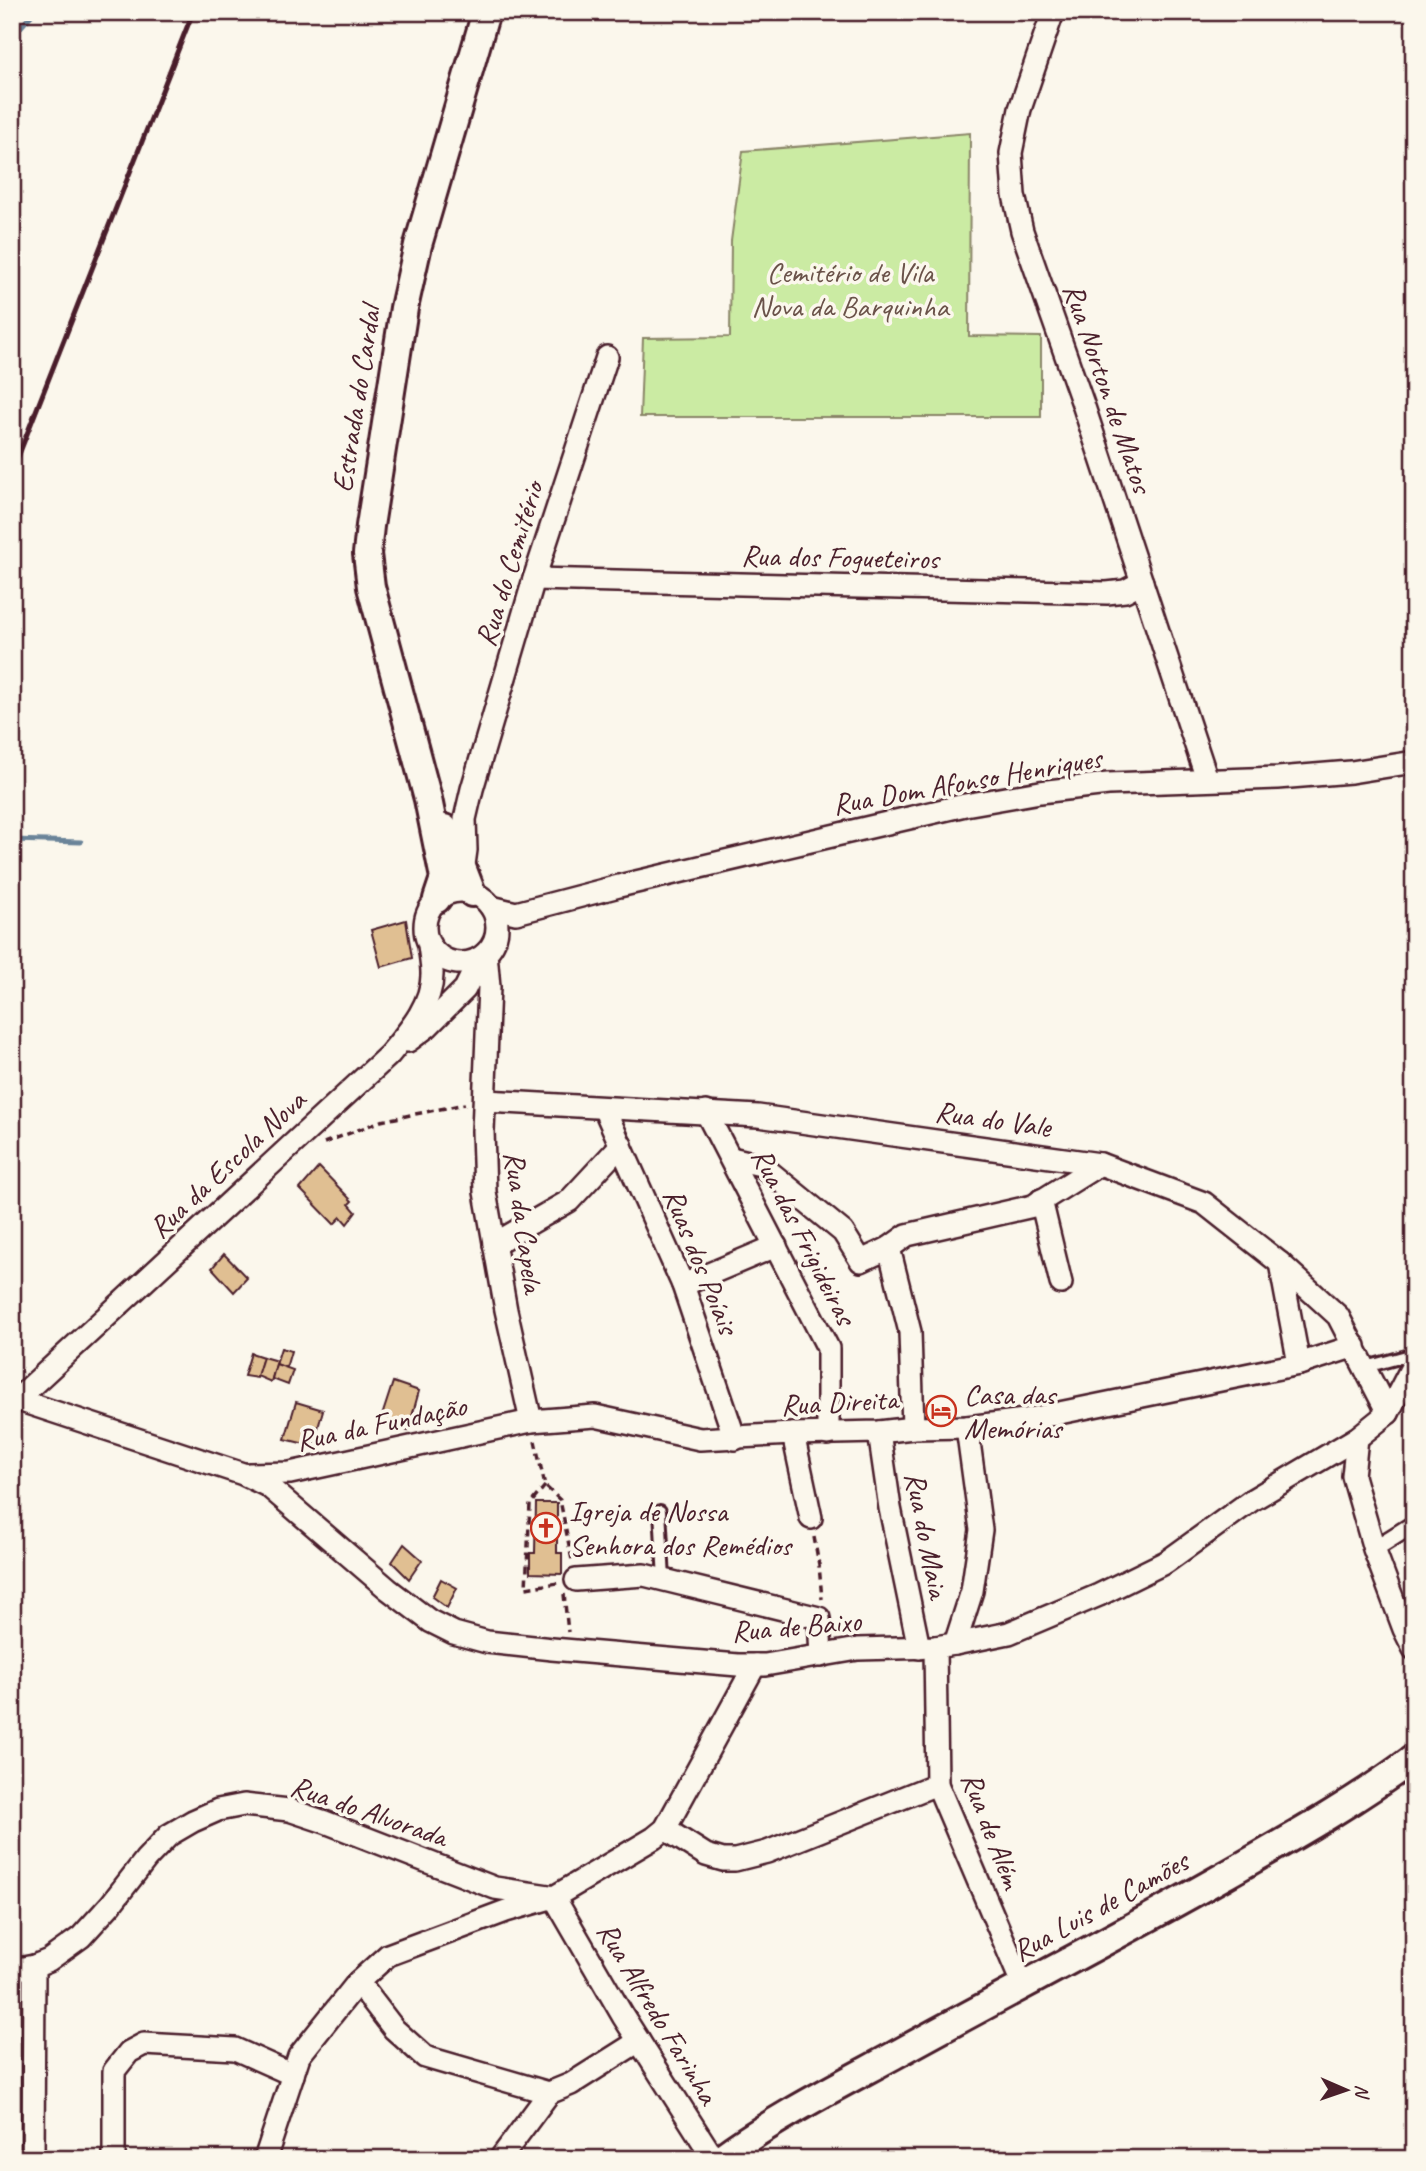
<svg xmlns="http://www.w3.org/2000/svg" width="1426" height="2171" font-family="Caveat,sans-serif">
<style>
.green{fill:#cbeba3;stroke:#8a8567;stroke-width:2}
.lines{fill:none;stroke-linecap:round;stroke-linejoin:round}
.stream{stroke:#6b8499;stroke-width:5}
.building{fill:#e0bf92;stroke:#4a1f2b;stroke-width:2}
.service-casing{stroke:#4a1f2b;stroke-width:16}
.pedestrian-casing{stroke:#4a1f2b;stroke-width:21}
.minor-casing{stroke:#4a1f2b;stroke-width:26}
.tertiary-casing{stroke:#4a1f2b;stroke-width:32}
.path{stroke:#4a1f2b;stroke-width:3.5;stroke-dasharray:7 5;stroke-linecap:butt}
.service{stroke:#fbf7ec;stroke-width:10}
.pedestrian{stroke:#fbf7ec;stroke-width:16}
.minor{stroke:#fbf7ec;stroke-width:21}
.tertiary{stroke:#fbf7ec;stroke-width:26}
.rail{stroke:#4a1f2b;stroke-width:5}
.labels{text-anchor:middle;stroke-width:7;stroke-linejoin:round;paint-order:stroke}
.park-label{font-size:30px;fill:#6a5249;stroke:#fbf7ec}
.street-label{font-size:30px;fill:#4a1f2b;stroke:#fbf7ec}
.poi-label{font-size:30px;fill:#4a1f2b;stroke:#fbf7ec;text-anchor:start}
</style>
<rect width="100%" height="100%" fill="#fbf7ec"/>
<filter id="ink" filterUnits="userSpaceOnUse"><feTurbulence type="fractalNoise" baseFrequency=".0143" numOctaves="2"/><feDisplacementMap in="SourceGraphic" scale="14" xChannelSelector="R" yChannelSelector="G"/><feConvolveMatrix kernelMatrix="1 2 1 2 8 2 1 2 1" color-interpolation-filters="sRGB"/></filter>
<g filter="url(#ink)">
<polygon class="green" points="970,133 969,336 1041,337 1041,417 640,417 643,338 730,337 731,241 743,151"/>
<g class="lines">
<g class="stream">
<polyline points="12,37 34,12"/>
<polyline points="12,840 81,842"/>
</g>
</g>
<g class="building">
<polygon points="406,920 412,958 381,967 371,930"/>
<polygon points="319,1167 352,1201 349,1204 356,1212 347,1224 341,1217 334,1224 300,1189"/>
<polygon points="224,1254 247,1278 234,1292 212,1268"/>
<polygon points="281,1348 291,1351 286,1368 276,1364"/>
<polygon points="251,1353 263,1357 257,1378 244,1376"/>
<polygon points="263,1357 277,1361 271,1382 257,1376"/>
<polygon points="276,1364 293,1370 288,1385 272,1379"/>
<polygon points="393,1382 419,1391 408,1431 380,1422"/>
<polygon points="296,1402 323,1410 313,1446 285,1439"/>
<polygon points="536,1503 557,1503 557,1553 562,1553 562,1574 530,1573 530,1553 535,1553"/>
<polygon points="404,1544 422,1560 409,1579 392,1562"/>
<polygon points="441,1579 457,1588 447,1608 432,1597"/>
</g>
<g class="lines">
<g class="service-casing">
<g id="service">
<polyline points="1366,1367 1414,1354"/>
<polyline points="660,1511 664,1579"/>
</g>
</g>
<g class="pedestrian-casing">
<polyline id="pedestrian" points="1374,1549 1414,1524"/>
</g>
<g class="minor-casing">
<g id="minor">
<polyline points="1053,12 1020,109 1011,153 1014,195 1022,231 1083,404 1207,779"/>
<polyline points="534,579 1107,593 1125,591 1142,582"/>
<polyline points="463,872 466,850 465,819 472,789 534,579 607,357"/>
<circle cx="461" cy="927" r="36"/>
<polyline points="491,907 516,913 619,886 853,831 965,805 1040,792 1108,784 1278,778 1351,772 1414,762"/>
<polyline points="486,953 489,987 483,1131 485,1192 506,1310 531,1421"/>
<polyline points="408,1041 428,1026 465,989 480,958"/>
<polyline points="485,1101 758,1116 1100,1164 1204,1203 1280,1263 1338,1316 1388,1413"/>
<polyline points="604,1108 683,1285 735,1439"/>
<polyline points="706,1112 828,1348 828,1434"/>
<polyline points="731,1158 761,1165 843,1232 861,1261 889,1248"/>
<polyline points="1041,1200 1061,1283"/>
<polyline points="494,1244 569,1201 621,1145"/>
<polyline points="1280,1263 1299,1364"/>
<polyline points="683,1285 776,1246"/>
<polyline points="12,1398 243,1474 268,1486 388,1589 430,1621 454,1633 487,1642 552,1649 738,1665 765,1665 858,1649 935,1647 955,1644 1009,1633 1099,1595 1166,1562 1252,1500 1357,1438 1388,1413 1414,1363"/>
<path d="M12,1404L389,1055C408,1032 433,1004 432,973C432,964 430,954 429,945"/>
<polyline points="913,1428 910,1332 889,1248 907,1235 1033,1206 1100,1164"/>
<polyline points="879,1432 890,1508 919,1648"/>
<polyline points="793,1434 811,1518"/>
<polyline points="1357,1438 1353,1476 1374,1549 1404,1629 1414,1649"/>
<polyline points="249,1474 290,1473 531,1421 595,1416 700,1439 793,1434 879,1432 913,1428 967,1427 1025,1420 1299,1364 1355,1346"/>
<polyline points="576,1580 644,1575 819,1618 821,1656"/>
<polyline points="955,1644 972,1591 981,1530 967,1427"/>
<polyline points="935,1647 937,1784 1023,1986"/>
<polyline points="665,1829 706,1855 723,1860 735,1860 767,1852 937,1784"/>
<polyline points="554,1897 623,2016 714,2159"/>
<polyline points="12,1970 34,1966 49,1960 81,1937 111,1904 146,1859 169,1835 193,1821 218,1810 244,1805 289,1810 325,1822 495,1888 549,1896"/>
<polyline points="358,1982 394,2029 425,2057 549,2093 571,2084 639,2041"/>
<polyline points="33,2159 34,1966"/>
<polyline points="114,2159 114,2071 129,2052 144,2044 235,2049 293,2075"/>
<polyline points="265,2159 299,2056 358,1982 388,1955 506,1911 554,1897 654,1838 665,1829 755,1665"/>
<polyline points="500,2159 549,2093"/>
</g>
</g>
<g class="tertiary-casing">
<g id="tertiary">
<polyline points="444,828 460,862 472,893"/>
<polyline points="437,899 444,878 428,799 371,587 367,554 370,526 404,308 418,245 486,12"/>
<path d="M719,2159C773,2119 834,2088 893,2056C1003,1995 1115,1938 1224,1876C1289,1839 1354,1803 1414,1758"/>
</g>
</g>
<g class="path">
<polyline points="324,1143 381,1121 465,1104"/>
<polyline points="535,1441 545,1486 560,1500 572,1560"/>
<polyline points="545,1486 530,1504 526,1588 558,1583"/>
<polyline points="814,1537 819,1565 822,1599"/>
<polyline points="564,1594 568,1632"/>
</g>
<use href="#service" class="service"/>
<use href="#pedestrian" class="pedestrian"/>
<use href="#minor" class="minor"/>
<use href="#tertiary" class="tertiary"/>
<polyline class="rail" points="12,472 193,12"/>
</g>
</g>
<defs>
<g id="hotel-ring" transform="scale(1.575)"><circle r="9.5" fill="#fbf7ec" stroke="#c8321e" stroke-width="1.5"/><path d="M-6-4.5h1.5V1H6V5H4.5V3h-9V5H-6ZM-4 0a1.8 1.8 0 1 1 3.6 0ZM.5 0V-2.5h3Q6-2.5 6 0Z" fill="#c8321e"/></g>
<g id="church-ring" transform="scale(1.575)"><circle r="9.5" fill="#fbf7ec" stroke="#c8321e" stroke-width="1.5"/><path d="M-1.2-6h2.4v3.5h3.3v2.4h-3.3V6h-2.4V-.1h-3.3v-2.4h3.3Z" fill="#c8321e"/></g>
</defs>
<g fill-rule="evenodd">
<use href="#hotel-ring" x="941" y="1411"/>
<use href="#church-ring" x="546" y="1528"/>
</g>
<g class="labels">
<g class="park-label">
<text x="850" y="282">Cemitério de Vila<tspan x="850" dy="34">Nova da Barquinha</tspan></text>
</g>
<g class="street-label">
<text transform="translate(1108 388) rotate(71)" y="10">Rua Norton de Matos</text>
<text transform="translate(356 399) rotate(-81)" y="10">Estrada do Cardal</text>
<text transform="translate(840 557) rotate(1)" y="10">Rua dos Fogueteiros</text>
<text transform="translate(509 564) rotate(-73)" y="10">Rua do Cemitério</text>
<text transform="translate(967 781) rotate(-10)" y="10">Rua Dom Afonso Henriques</text>
<text transform="translate(993 1119) rotate(8)" y="10">Rua do Vale</text>
<text transform="translate(227 1164) rotate(-43)" y="10">Rua da Escola Nova</text>
<text transform="translate(524 1222) rotate(82)" y="10">Rua da Capela</text>
<text transform="translate(804 1236) rotate(63)" y="10">Rua das Frigideiras</text>
<text transform="translate(701 1261) rotate(68)" y="10">Ruas dos Poíais</text>
<text transform="translate(839 1402) rotate(-3)" y="10">Rua Direita</text>
<text transform="translate(381 1423) rotate(-12)" y="10">Rua da Fundação</text>
<text transform="translate(927 1535) rotate(79)" y="10">Rua do Maia</text>
<text transform="translate(796 1626) rotate(-5)" y="10">Rua de Baixo</text>
<text transform="translate(369 1811) rotate(19)" y="10">Rua do Alvorada</text>
<text transform="translate(992 1830) rotate(69)" y="10">Rua de Além</text>
<text transform="translate(1100 1906) rotate(-29)" y="10">Rua Luis de Camões</text>
<text transform="translate(658 2013) rotate(59)" y="10">Rua Alfredo Farinha</text>
</g>
<g class="poi-label">
<text x="964" y="1404">Casa das<tspan x="964" dy="34">Memórias</tspan></text>
<text x="569" y="1521">Igreja de Nossa<tspan x="569" dy="34">Senhora dos Remédios</tspan></text>
</g>
</g>
<rect width="1426" height="2171" fill="none" stroke="#fbf7ec" stroke-width="42"/>
<rect x="21" y="21" width="1384" height="2129" fill="none" stroke="#4a1f2b" stroke-width="2.5" filter="url(#ink)"/>
<g transform="translate(1346 2090) rotate(92)" stroke="#fbf7ec" stroke-width="5" paint-order="stroke">
<path d="M0-5L12 26L0 18L-12 26Z" fill="#4a1f2b"/>
<text y="-10" font-size="19" font-weight="bold" text-anchor="middle" fill="#4a1f2b">N</text>
</g>
</svg>
